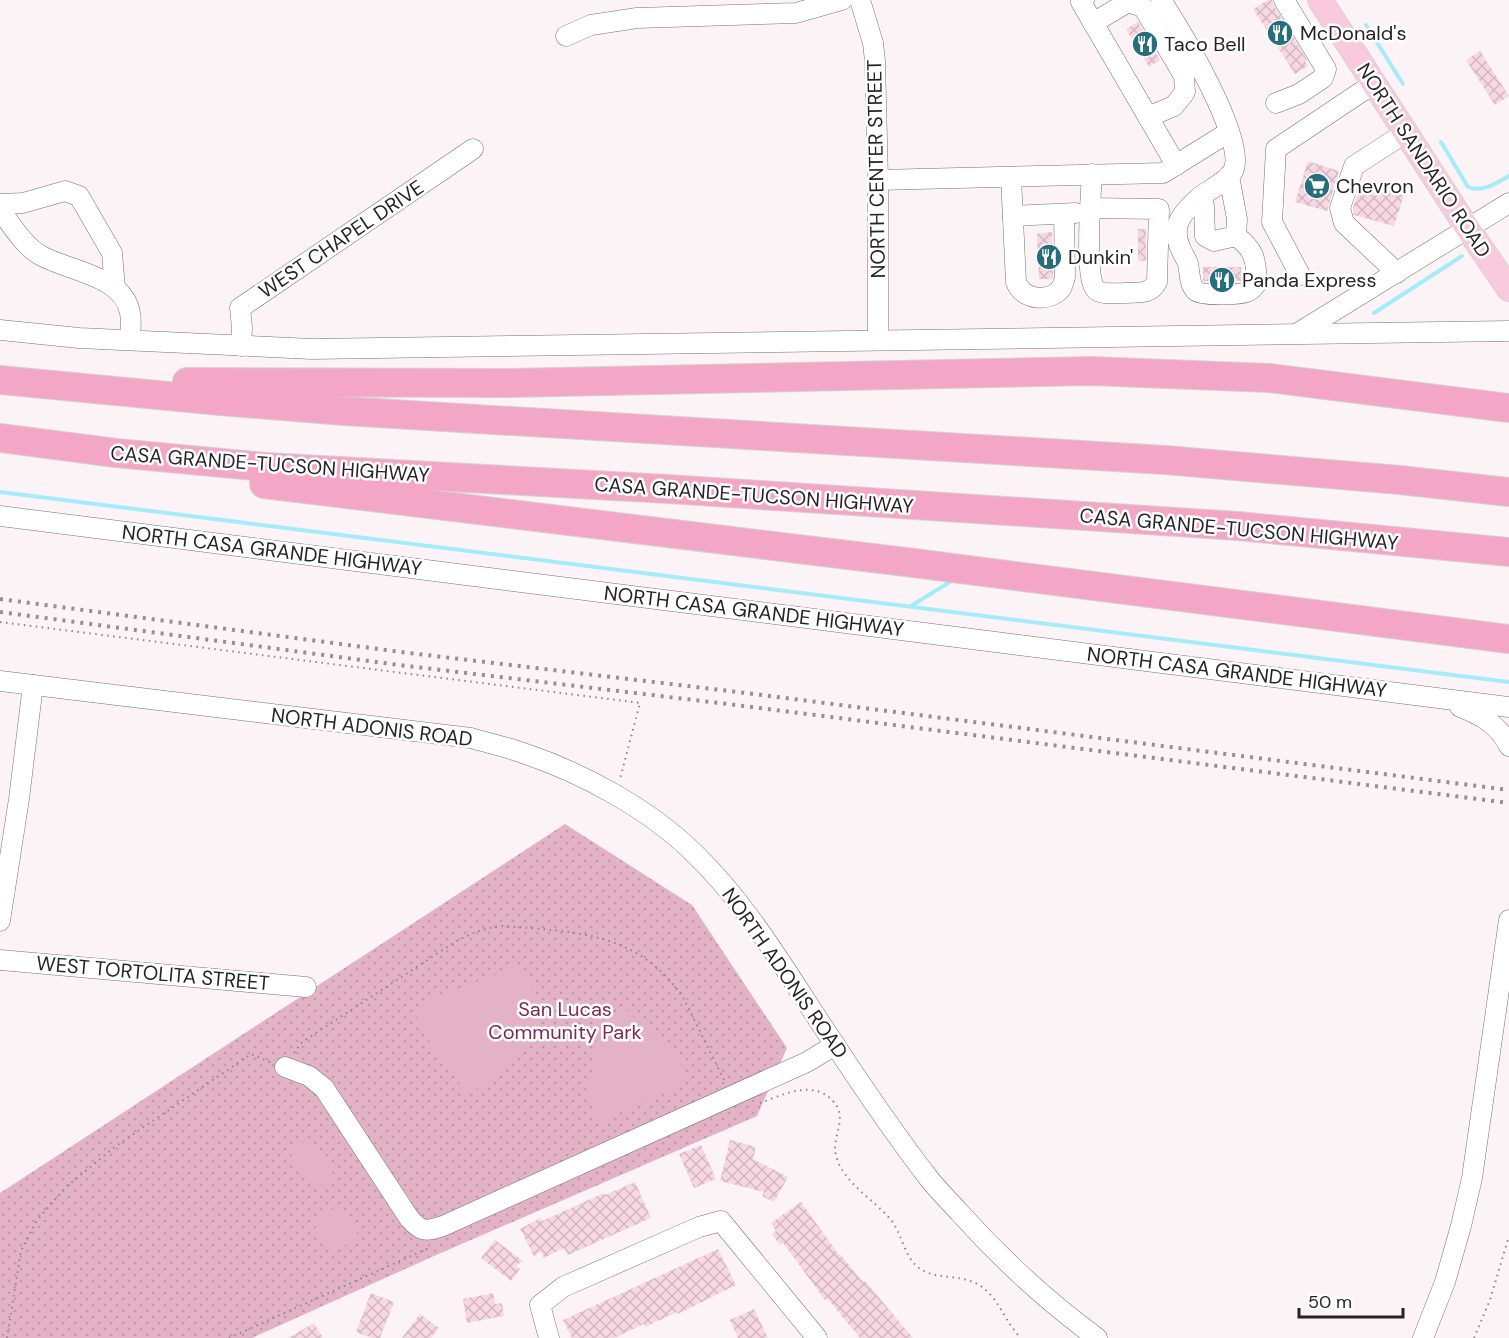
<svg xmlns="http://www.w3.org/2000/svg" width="1509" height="1338" font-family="'DM Sans',sans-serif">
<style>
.grass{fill:url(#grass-dots)}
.garden{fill:#e3b3c5}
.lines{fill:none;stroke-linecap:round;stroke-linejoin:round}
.stream{stroke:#a4ebfb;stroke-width:4}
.building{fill:url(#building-cross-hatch)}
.minor-casing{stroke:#777072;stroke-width:21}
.major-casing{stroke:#d4d3d3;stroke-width:26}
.highway-casing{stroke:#d4d3d3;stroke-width:30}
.path{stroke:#8a8587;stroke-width:2;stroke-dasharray:1.5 4.5;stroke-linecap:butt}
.minor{stroke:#fff;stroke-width:20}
.major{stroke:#f8cadc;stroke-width:24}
.highway{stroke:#f3a6c5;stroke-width:28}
.rail{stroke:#958f91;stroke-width:4;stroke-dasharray:3 6;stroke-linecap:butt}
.labels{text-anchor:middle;stroke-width:5;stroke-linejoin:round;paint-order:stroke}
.poi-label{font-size:20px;fill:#262324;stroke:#fff;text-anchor:start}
.street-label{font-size:20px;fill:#262324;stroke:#fff}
.park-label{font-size:20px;fill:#7c2951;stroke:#fff}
</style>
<defs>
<pattern id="grass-dots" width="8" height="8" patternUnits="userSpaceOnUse" patternTransform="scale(1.5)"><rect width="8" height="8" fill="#e3b3c5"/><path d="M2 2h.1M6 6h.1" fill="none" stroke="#c39aa9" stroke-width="1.8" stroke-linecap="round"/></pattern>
<pattern id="building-cross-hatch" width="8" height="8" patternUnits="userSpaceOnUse" patternTransform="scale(1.5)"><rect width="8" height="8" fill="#f6d7e2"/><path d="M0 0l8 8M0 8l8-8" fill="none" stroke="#d3b8c2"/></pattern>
</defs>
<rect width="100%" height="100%" fill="#fcf3f6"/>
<polygon class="grass" points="565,824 692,905 787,1048 757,1116 434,1256 252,1338 0,1338 0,1193"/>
<g class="garden">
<polygon points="520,965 536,995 535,1034 505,1070 468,1095 416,1022 418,1009 428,1001"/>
<polygon points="622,1006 681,1062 686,1074 682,1085 599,1122 588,1094 598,1034"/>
<polygon points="310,1138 335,1177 315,1190 289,1151"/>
<polygon points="339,1205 359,1236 333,1253 313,1222"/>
</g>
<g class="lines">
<g class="stream">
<polyline points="1366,25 1403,84"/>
<path d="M1441,142L1468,187C1482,193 1497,183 1509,176"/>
<polyline points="1374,313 1462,256"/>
<polyline points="0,492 1509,682"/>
<polyline points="911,606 953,580"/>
</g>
</g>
<g class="building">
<polygon points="1268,0 1272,0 1274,6 1307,60 1305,62 1308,66 1295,74 1253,9"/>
<polygon points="1138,22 1160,60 1149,67 1126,29"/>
<polygon points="1480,51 1509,96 1495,105 1466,60"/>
<polygon points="1308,161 1339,171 1327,211 1295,202"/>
<polygon points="1361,183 1404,195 1394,226 1354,215 1353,208"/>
<rect x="1138" y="229" width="8" height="32"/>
<polygon points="1052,232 1053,276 1052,279 1039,279 1037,234"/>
<rect x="1203" y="267" width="38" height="14"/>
<polygon points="730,1140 756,1147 753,1159 788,1177 774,1202 762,1196 764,1192 720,1181"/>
<polygon points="701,1145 716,1179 694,1188 679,1154"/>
<polygon points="635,1182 651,1218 568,1255 564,1248 544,1258 541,1252 534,1256 520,1229 540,1218 542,1221 604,1193 605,1195"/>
<polygon points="801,1202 839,1255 840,1254 863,1282 865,1281 913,1338 860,1338 827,1298 825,1300 783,1243 780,1245 772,1234 776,1231 771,1223"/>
<polygon points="495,1240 523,1261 515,1266 520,1269 511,1281 481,1258"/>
<polygon points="718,1249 736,1285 678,1314 677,1312 645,1327 644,1324 614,1338 572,1338 563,1320"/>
<polygon points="371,1293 394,1302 380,1338 372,1338 356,1332"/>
<polygon points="493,1293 495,1304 502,1303 504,1316 467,1323 463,1299"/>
<polygon points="754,1309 768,1338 738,1338 730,1320"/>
<polygon points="420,1314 439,1328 431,1338 402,1338"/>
<polygon points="314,1323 323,1338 288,1338"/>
</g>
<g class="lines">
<g class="minor-casing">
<g id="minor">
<polyline points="860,0 873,43 875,61 878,180 878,339"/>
<polyline points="1084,0 1081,2 1176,165"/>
<path d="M1161,0C1178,26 1249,143 1233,171C1227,181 1211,189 1201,196L1204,206L1205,236L1214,241L1236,236L1237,219L1229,176"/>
<polyline points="1093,23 1128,2 1143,7 1184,76 1185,92 1174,106 1148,117"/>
<polyline points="566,36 591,25 637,18 796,13 842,0"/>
<polyline points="1276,103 1299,94 1323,78 1326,69 1284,0"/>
<path d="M1011,177L1016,282C1023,301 1051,303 1062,287C1062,286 1065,278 1065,277L1064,214"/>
<polyline points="878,180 1163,173 1229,132"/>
<path d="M1201,196C1184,211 1170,224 1180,247C1182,253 1186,258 1188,264C1190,272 1189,285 1196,291C1202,296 1239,295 1247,292C1252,290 1254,287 1257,283C1256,260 1255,250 1236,236"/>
<polyline points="0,204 23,203 65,191 79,196 112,253 115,288"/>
<path d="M1090,208L1159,209L1157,282C1150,295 1138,292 1124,293C1116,293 1103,295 1096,290C1084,280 1091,193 1092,174"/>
<path d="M0,210C11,224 24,246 40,255C67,271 124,275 130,313C132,321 130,332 130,340"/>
<polyline points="1013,216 1076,213"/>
<polyline points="1397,273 1344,223 1340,208 1354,166 1405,133"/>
<polyline points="1300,275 1272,222 1276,149 1373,84"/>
<polyline points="0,330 79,338 312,349 1509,331"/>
<polyline points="1298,333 1509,203"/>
<polyline points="241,346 242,328 240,308 473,149"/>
<polyline points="0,516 1509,707"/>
<path d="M0,681L471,738C488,743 506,747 523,753C583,773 649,809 694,853C750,907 790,978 833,1042C864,1089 896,1136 930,1180C939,1191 950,1202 960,1213C1002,1260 1047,1301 1097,1338"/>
<path d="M1460,707C1481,715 1499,725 1509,746"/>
<polyline points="0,921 19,799 33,685"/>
<polyline points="0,960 306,987"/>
<path d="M285,1067L309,1076L324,1088L409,1218C422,1233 426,1231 443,1226L807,1062L835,1045"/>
<polyline points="549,1338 540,1305 563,1287 699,1227 721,1221 817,1338"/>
<polyline points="1423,1338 1445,1282 1461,1226 1472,1178 1509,920"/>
</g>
</g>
<g class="major-casing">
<polyline id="major" points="1320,0 1468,229 1509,289"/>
</g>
<g class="highway-casing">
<g id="highway">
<polyline points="0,380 220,401 344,411 1165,460 1400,480 1509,492"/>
<polyline points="187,382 509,383 1091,371 1269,378 1509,408"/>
<polyline points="0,438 116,453 266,467 668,489 1238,526 1509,552"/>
<polyline points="264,484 914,563 1509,639"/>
</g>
</g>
<g class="path">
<polyline points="0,622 640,703 620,779"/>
<path d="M294,1053L302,1042L455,942C472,933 486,927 504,926C578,932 639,932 684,999L724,1080"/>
<path d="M760,1103C782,1095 813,1079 833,1101C847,1116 835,1132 835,1149C835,1155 839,1166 843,1171C855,1190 876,1202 891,1220C904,1236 904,1263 926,1272C943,1279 963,1275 979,1285C999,1297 1005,1323 1021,1338"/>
<polyline points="7,1338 21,1251 37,1220 66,1187 116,1146 251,1054 270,1062"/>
<polyline points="229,1338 431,1247"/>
<polyline points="1474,1338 1490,1300 1509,1236"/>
</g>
<use href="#minor" class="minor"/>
<use href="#major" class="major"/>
<use href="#highway" class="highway"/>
<g class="rail">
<polyline points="0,599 401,652 738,692 1509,790"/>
<polyline points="0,612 399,665 736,705 1509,803"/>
</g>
</g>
<defs>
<g id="restaurant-disc" transform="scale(1.35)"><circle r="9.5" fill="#276e7c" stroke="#fff"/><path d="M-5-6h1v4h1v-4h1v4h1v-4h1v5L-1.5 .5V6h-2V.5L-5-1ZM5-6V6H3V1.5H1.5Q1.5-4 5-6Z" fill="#fff"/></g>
<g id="supermarket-disc" transform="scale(1.35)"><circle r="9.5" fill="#276e7c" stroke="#fff"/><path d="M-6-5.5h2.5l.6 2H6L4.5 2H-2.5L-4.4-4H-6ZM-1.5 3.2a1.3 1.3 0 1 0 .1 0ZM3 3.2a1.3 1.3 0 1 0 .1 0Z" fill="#fff"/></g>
</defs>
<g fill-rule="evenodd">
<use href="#restaurant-disc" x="1280" y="33"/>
<use href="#restaurant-disc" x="1145" y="44"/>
<use href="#supermarket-disc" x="1317" y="186"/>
<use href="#restaurant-disc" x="1049" y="257"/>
<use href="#restaurant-disc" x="1222" y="280"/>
</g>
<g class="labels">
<g class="poi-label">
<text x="1300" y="40">McDonald's</text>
<text x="1164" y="51">Taco Bell</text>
<text x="1336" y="193">Chevron</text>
<text x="1068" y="264">Dunkin'</text>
<text x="1242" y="287">Panda Express</text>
</g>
<g class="street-label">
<text transform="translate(1424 160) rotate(57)" y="7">NORTH SANDARIO ROAD</text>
<text transform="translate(876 169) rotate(-91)" y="7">NORTH CENTER STREET</text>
<text transform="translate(341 239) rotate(-34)" y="7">WEST CHAPEL DRIVE</text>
<text transform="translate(270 464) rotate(4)" y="7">CASA GRANDE-TUCSON HIGHWAY</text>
<text transform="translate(754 495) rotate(4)" y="7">CASA GRANDE-TUCSON HIGHWAY</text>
<text transform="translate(1239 529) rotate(5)" y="7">CASA GRANDE-TUCSON HIGHWAY</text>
<text transform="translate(272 550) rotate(7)" y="7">NORTH CASA GRANDE HIGHWAY</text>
<text transform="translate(754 611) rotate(7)" y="7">NORTH CASA GRANDE HIGHWAY</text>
<text transform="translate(1237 672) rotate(7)" y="7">NORTH CASA GRANDE HIGHWAY</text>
<text transform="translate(372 727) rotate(7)" y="7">NORTH ADONIS ROAD</text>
<text transform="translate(153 973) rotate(5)" y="7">WEST TORTOLITA STREET</text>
<text transform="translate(785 973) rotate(55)" y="7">NORTH ADONIS ROAD</text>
</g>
<g class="park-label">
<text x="565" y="1016">San Lucas<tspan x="565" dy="23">Community Park</tspan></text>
</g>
</g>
<path d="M1299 1308v9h104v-9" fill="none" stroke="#262324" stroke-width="3"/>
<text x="1308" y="1308" font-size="18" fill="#262324" stroke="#ffffff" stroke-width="4.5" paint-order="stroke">50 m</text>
</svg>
